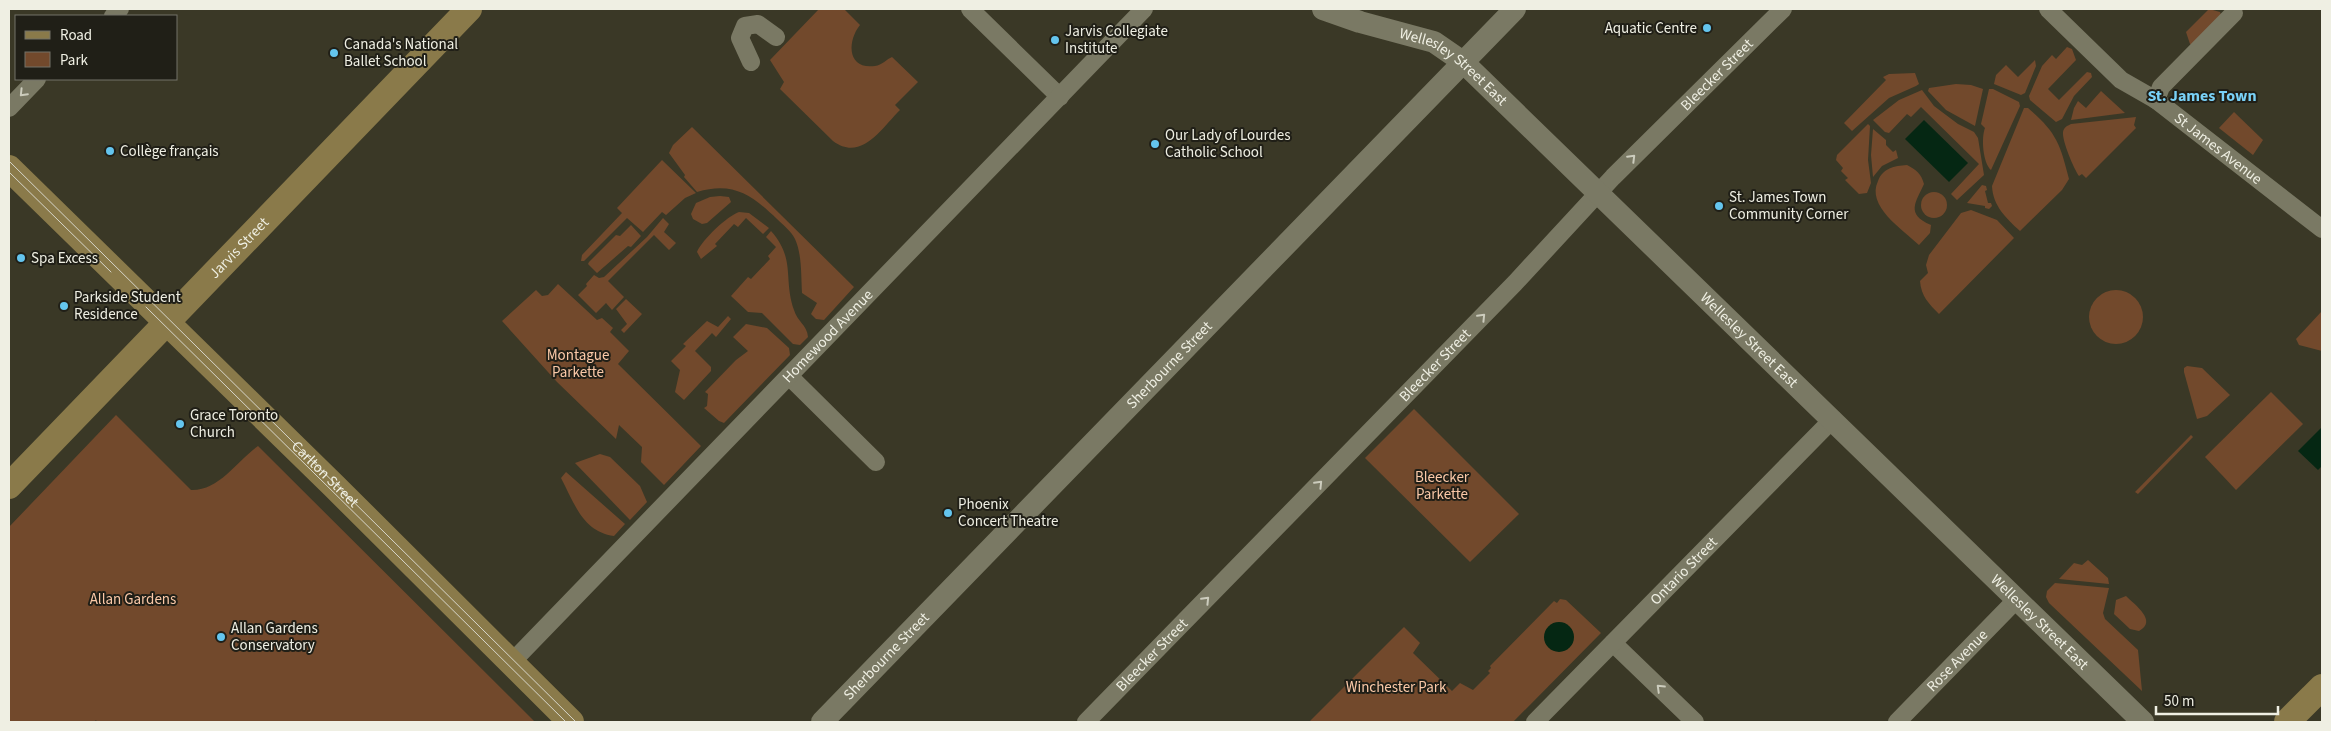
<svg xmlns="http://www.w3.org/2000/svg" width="2331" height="731" font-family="'Source Sans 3',sans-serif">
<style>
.green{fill:#72492c}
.water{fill:#052713}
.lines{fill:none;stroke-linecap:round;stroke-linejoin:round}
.minor{stroke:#7a7964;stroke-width:18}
.tertiary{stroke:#7a7964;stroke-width:22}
.secondary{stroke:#8a7a4a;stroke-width:26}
.tram{stroke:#d6d5c9;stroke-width:1}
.oneway{stroke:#ccccbd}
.poi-dot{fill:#64c5ee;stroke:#201f17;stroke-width:2}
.labels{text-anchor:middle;stroke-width:4;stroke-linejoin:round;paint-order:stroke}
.poi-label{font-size:15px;fill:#efefe3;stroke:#201f17;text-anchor:start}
.street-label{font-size:15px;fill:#efefe3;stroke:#201f17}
.park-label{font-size:15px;fill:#fbc9a8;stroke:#201f17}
.neighbourhood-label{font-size:16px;font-weight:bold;fill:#79d1f7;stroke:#201f17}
</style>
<rect width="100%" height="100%" fill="#3a3826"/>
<g class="green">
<path d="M819,9H844L860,25C847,41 847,70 875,66C882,65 887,59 892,57L918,82L895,105L900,110C881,129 861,162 833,141L780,89L784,82L770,60Z"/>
<polygon points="2209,9 2220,12 2221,15 2192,45 2190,44 2186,32"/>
<polygon points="2067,47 2072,49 2076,60 2048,89 2059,100 2087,72 2091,73 2092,77 2074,96 2062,119 2056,122 2030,100 2029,96 2042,66 2052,55 2056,59"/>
<polygon points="2035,60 2036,66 2025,93 2021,95 1994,84 1996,75 2006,65 2018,77"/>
<polygon points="1915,73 1919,84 1916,86 1889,98 1852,131 1844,123 1886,80 1883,77 1889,74"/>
<polygon points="1956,84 1971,85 1983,89 1975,126 1946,110 1928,91 1929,88"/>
<path d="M1989,89H1993L2019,102L2020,106L1991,170C1983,163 1981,138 1985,128L1981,124Z"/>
<polygon points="1922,90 1934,106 1958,124 1974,132 1978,138 1984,175 1957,200 1951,194 1979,164 1921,107 1911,117 1907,114 1889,133 1885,132 1873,120 1899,100"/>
<polygon points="2101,91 2125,113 2071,120 2074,108 2078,101 2086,108"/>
<path d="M2024,108H2028C2056,132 2060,143 2069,179L2062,190L2020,231C2006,218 1993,206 1992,186Z"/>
<polygon points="2234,112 2263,140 2253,155 2219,128"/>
<path d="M2136,117L2134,125L2136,128L2086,178L2082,174L2079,176C2074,169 2062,141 2063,132C2064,127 2067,126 2071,124Z"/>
<polygon points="1868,124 1870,126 1868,160 1871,183 1867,193 1859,194 1845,180 1848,178 1841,171 1843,168 1836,160 1837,155"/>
<path d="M692,127L854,287L824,320L816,319L811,314L817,303L802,293C801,276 802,254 795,239C791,231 783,225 777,219C752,195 733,181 697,192L684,177L685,175L669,153L673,145Z"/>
<polygon points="1873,129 1886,140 1886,145 1893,152 1896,150 1898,158 1882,166 1873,177 1871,155"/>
<polygon points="662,160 696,193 685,198 666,215 662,212 643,232 627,218 584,261 581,261 582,255 622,213 617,208"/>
<path d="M1907,165C1916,170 1921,173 1924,184C1916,202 1905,214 1931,225L1930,233L1919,245C1902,229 1866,206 1878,181C1883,168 1894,166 1907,165Z"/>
<polygon points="1982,185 1986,186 1987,190 1985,191 1988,203 1991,203 1992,206 1989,209 1985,208 1985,206 1967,203"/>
<circle cx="1934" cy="205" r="13"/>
<polygon points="720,196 729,197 731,202 707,223 702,224 693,219 691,214 696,203 710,197"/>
<path d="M1971,210L1997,220L2014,238L1939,314C1929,304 1921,296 1920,281L1928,273L1926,265L1929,255L1961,213Z"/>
<path d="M739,212L749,213L769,228L763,234L746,218L738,227L734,224L715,244L717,246L701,259L697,252C702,240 727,216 739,212Z"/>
<polygon points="663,218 669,224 664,232 676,243 669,250 654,235 608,281 624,297 612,310 606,303 596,313 578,295 587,286 586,284 594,275 599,278 604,277 647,237"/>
<polygon points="631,225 641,236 631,247 628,246 597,273 588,264 589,262 616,235 620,236"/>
<path d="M771,231C796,259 783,279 794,310C797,321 807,325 808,337L800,345L793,344L762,313L748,312L731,296L748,277L751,279L770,259L768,256L776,247L766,237Z"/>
<polygon points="558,284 597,320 602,318 613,328 610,332 629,351 618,364 701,446 664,485 641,462 642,447 619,425 616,439 557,382 502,321 536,290 542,296 548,295"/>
<circle cx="2116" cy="317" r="27"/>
<polygon points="626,299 642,314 624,333 621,330 627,324 616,309"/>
<polygon points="2322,311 2322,351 2299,345 2296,339"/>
<polygon points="728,316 731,319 716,337 712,333 695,351 711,367 711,371 684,400 675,392 680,370 671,361 686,346 683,344 707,321 718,327"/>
<polygon points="746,324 767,328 789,348 790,355 724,423 719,421 704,408 707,406 708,394 705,392 736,360 748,351 733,337"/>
<polygon points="2187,366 2202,368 2230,395 2207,416 2197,419 2184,372 2184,368"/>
<polygon points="2271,392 2303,424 2236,490 2205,457"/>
<polygon points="1414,409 1519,514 1470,562 1365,458"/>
<path d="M116,415L191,490C219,491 237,461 258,446L535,722H97L96,720L94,722H9V527Z"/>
<polygon points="2191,435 2193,437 2138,494 2135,492"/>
<polygon points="600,454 610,457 640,486 647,502 630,520 575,463"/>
<path d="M566,472L625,524L614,536C583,532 574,503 561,478Z"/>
<polygon points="2088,560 2108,578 2109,584 2059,579 2074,563 2082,565"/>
<polygon points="2055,583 2109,588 2103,613 2105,619 2138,650 2142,691 2049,603 2046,597 2047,591"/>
<path d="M2126,596C2135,605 2158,621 2139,631L2130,629L2114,614L2116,600Z"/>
<polygon points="1560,599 1566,600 1601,633 1513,722 1309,722 1404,627 1420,643 1413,653 1452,691 1460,683 1473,690 1490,673 1488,671 1491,668 1490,666 1554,601 1557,603"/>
</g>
<g class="water">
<polygon points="1924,120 1968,163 1949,182 1905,139"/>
<polygon points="2322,427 2322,466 2318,470 2298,451"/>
<circle cx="1559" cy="637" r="15"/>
</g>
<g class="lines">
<g class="minor">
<polyline points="970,9 1060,97"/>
<path id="s1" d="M2048,9L2121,80L2156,100L2322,229"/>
<polyline points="113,16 120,9"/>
<polyline points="751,62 740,38 745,26 758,24 776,37"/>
<polyline points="2156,100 2161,87 2234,13"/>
<polyline points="9,108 37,79"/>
<polyline points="789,376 876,462"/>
<polyline points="1613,643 1695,722"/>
<path id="s2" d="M511,663L1144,9"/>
<path id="s3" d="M1086,722L1515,283L1613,177L1783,9"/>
<path id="s4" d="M1535,722L1833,419"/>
<path id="s5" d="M1897,722L2017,599"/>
</g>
<g class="tertiary">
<path id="s6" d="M1323,9L1360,22L1434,42L1463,62L2143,722"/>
<path id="s7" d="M822,722L1515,9"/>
</g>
<g class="secondary">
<polyline points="9,168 333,485 571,722"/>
<path id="s8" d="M9,486L469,9"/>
<polyline points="2287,722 2322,687"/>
</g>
<g class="tram">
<path id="s9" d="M9,161L576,722"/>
<polyline points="9,172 111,272"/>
<polyline points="146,307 566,722"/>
</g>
</g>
<defs><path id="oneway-chevron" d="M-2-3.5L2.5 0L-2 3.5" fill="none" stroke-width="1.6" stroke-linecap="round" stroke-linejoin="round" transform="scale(1.25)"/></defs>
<g class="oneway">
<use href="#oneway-chevron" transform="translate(23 93) rotate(134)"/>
<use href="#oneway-chevron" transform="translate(1632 158) rotate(-45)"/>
<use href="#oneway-chevron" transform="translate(1482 317) rotate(-46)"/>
<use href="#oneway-chevron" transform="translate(1319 484) rotate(-46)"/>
<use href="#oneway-chevron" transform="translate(1206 600) rotate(-46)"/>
<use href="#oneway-chevron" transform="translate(1660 688) rotate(-136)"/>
</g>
<g class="poi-dot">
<circle cx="1707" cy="28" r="5"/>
<circle cx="1055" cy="40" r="5"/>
<circle cx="334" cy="53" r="5"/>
<circle cx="1155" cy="144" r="5"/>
<circle cx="110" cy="151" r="5"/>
<circle cx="1719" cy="206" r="5"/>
<circle cx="21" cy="258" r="5"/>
<circle cx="64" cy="306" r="5"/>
<circle cx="180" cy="424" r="5"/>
<circle cx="948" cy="513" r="5"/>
<circle cx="221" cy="637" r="5"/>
</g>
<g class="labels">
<g class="poi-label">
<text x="1697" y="33" text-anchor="end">Aquatic Centre</text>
<text x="1065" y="36">Jarvis Collegiate<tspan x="1065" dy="17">Institute</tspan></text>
<text x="344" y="49">Canada's National<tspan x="344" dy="17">Ballet School</tspan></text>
<text x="1165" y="140">Our Lady of Lourdes<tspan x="1165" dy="17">Catholic School</tspan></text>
<text x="120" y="156">Collège français</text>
<text x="1729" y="202">St. James Town<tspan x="1729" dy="17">Community Corner</tspan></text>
<text x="31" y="263">Spa Excess</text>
<text x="74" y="302">Parkside Student<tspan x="74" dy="17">Residence</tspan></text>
<text x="190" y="420">Grace Toronto<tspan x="190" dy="17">Church</tspan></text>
<text x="958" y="509">Phoenix<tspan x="958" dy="17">Concert Theatre</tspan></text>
<text x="231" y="633">Allan Gardens<tspan x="231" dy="17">Conservatory</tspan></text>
</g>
<g class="street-label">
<text dy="5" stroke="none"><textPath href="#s6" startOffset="145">Wellesley Street East</textPath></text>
<text dy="5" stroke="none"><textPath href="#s3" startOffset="904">Bleecker Street</textPath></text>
<text dy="5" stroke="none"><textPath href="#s1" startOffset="221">St James Avenue</textPath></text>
<text dy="5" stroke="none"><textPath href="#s8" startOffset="331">Jarvis Street</textPath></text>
<text dy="5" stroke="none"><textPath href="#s2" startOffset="455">Homewood Avenue</textPath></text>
<text dy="5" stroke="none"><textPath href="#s6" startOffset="550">Wellesley Street East</textPath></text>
<text dy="5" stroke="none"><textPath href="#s7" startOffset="498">Sherbourne Street</textPath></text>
<text dy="5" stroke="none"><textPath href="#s3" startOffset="499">Bleecker Street</textPath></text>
<text dy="5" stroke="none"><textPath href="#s9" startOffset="445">Carlton Street</textPath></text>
<text dy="5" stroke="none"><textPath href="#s4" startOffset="212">Ontario Street</textPath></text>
<text dy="5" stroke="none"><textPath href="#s6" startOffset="955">Wellesley Street East</textPath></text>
<text dy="5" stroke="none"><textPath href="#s3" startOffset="94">Bleecker Street</textPath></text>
<text dy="5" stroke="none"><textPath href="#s7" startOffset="92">Sherbourne Street</textPath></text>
<text dy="5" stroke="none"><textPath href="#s5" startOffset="86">Rose Avenue</textPath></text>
</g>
<g class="park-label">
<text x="578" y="360">Montague<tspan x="578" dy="17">Parkette</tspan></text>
<text x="1442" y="482">Bleecker<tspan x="1442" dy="17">Parkette</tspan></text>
<text x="133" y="604">Allan Gardens</text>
<text x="1396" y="692">Winchester Park</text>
</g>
<g class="neighbourhood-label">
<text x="2202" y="101">St. James Town</text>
</g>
</g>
<rect width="2331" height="731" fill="none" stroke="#efefe3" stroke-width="20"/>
<rect x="15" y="15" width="162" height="65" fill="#201f17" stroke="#737269"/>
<rect x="25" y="31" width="25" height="8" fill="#8a7a4a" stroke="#737269"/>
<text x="60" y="40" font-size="15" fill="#efefe3">Road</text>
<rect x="25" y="52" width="25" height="15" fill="#72492c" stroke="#737269"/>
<text x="60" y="65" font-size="15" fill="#efefe3">Park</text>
<path d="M2156 706v8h122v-8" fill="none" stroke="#efefe3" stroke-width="2.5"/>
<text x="2164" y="706" font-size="15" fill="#efefe3" stroke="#201f17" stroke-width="4" paint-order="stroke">50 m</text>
</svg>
